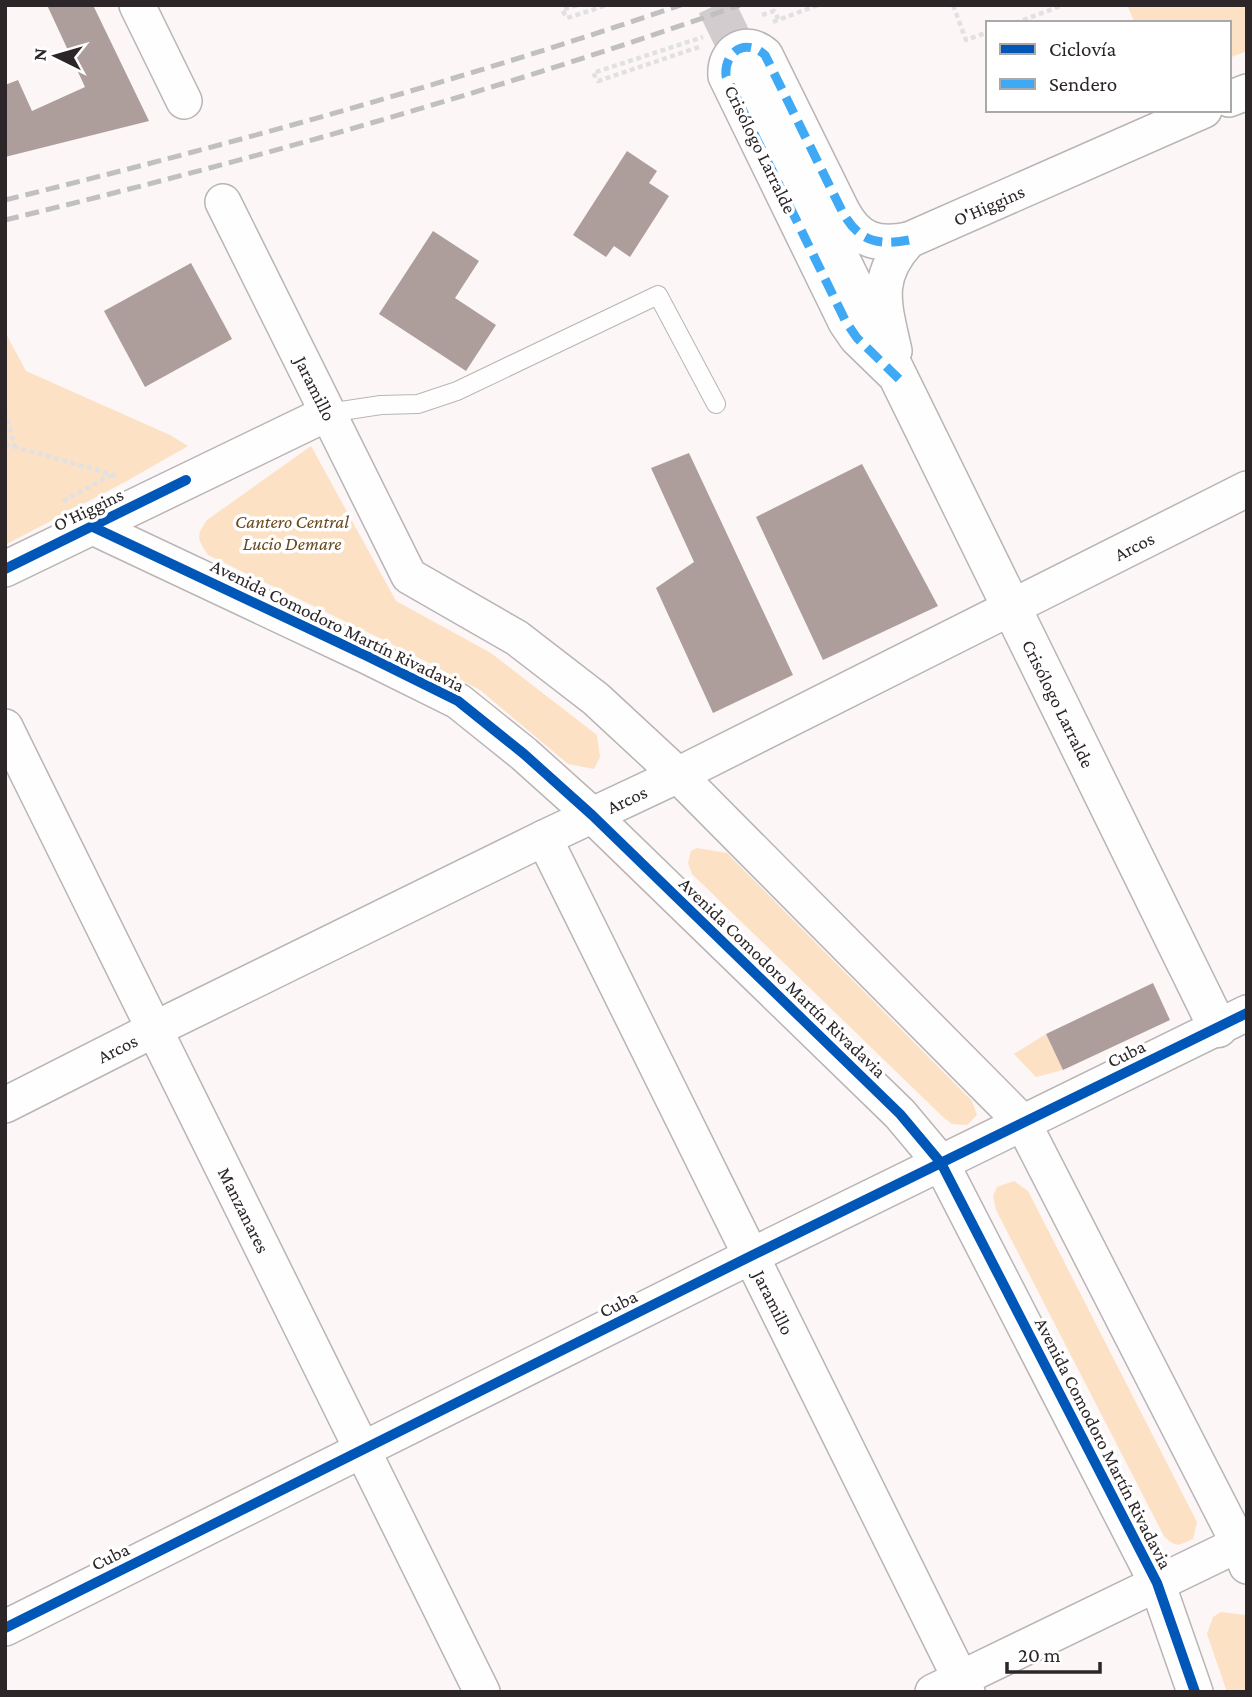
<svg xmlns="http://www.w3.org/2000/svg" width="1252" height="1697" font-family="'Crimson Pro',serif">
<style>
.green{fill:#fce1c4}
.building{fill:#ad9e9b}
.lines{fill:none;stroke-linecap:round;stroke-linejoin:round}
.secondary-tunnel{stroke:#d2ccce;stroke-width:38;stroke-dasharray:38 19;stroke-linecap:butt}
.lane-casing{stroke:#b9b4b5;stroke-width:20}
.street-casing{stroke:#b9b4b5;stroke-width:38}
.secondary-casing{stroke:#b9b4b5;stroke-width:41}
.path{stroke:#e2e1e1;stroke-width:4.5;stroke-dasharray:5 3.5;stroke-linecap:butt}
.lane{stroke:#fffefe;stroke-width:18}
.street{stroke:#fffefe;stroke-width:35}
.secondary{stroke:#fffefe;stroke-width:38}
.rail{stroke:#c1c0c0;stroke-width:5;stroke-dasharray:14 7;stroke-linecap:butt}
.quiet{stroke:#3fa9f5;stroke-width:9;stroke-dasharray:18 9;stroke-linecap:butt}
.cycleway-casing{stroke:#fff;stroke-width:15}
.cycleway{stroke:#0057b8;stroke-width:10}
.labels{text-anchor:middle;stroke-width:7;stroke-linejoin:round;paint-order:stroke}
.street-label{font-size:19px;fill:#2c2628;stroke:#fff}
.park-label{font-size:19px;font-style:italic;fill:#68481d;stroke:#fff}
</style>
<rect width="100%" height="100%" fill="#fcf6f7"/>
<g class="green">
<polygon points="1127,5 1247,5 1247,51 1229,58 1229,23 1135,23"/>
<polygon points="5,332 26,371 170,435 188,446 125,482 5,545"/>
<path d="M311,446L396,601L491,653L597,735L600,757L594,769L568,764L480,690L404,650L208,555C198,539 195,537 207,520Z"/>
<polygon points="697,848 727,853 972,1101 977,1115 967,1125 952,1124 944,1118 692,874 688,863 691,851"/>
<polygon points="1046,1034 1063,1070 1036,1077 1014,1054"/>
<path d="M1014,1181L1028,1191L1197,1522L1193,1539C1178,1546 1176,1548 1164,1536L996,1210L993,1196L997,1187Z"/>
<polygon points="1221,1612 1245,1615 1247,1619 1247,1692 1227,1692 1207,1634 1213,1617"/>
</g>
<g class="building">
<polygon points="47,5 93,5 149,121 5,157 5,85 18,80 32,111 85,87"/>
<polygon points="627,151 657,171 649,183 669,196 630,257 614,246 606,257 573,235"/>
<polygon points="433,231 479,261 455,298 496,325 466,371 379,314"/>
<polygon points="191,263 232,339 145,387 104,311"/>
<polygon points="689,453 793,675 713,713 656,588 694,562 651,468"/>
<polygon points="862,464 938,606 823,660 756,517"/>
<polygon points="1153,983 1170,1020 1063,1070 1046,1034"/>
</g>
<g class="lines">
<polyline class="secondary-tunnel" points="716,5 747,69"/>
<g class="lane-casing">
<polyline id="lane" points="328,413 381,405 418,404 457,391 658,295 716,404"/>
</g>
<g class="street-casing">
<g id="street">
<polyline points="137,5 184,101"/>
<polyline points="1229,99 1247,92"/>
<path id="s1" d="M223,202L409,576L517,638L596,699L678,775L1023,1123L1239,1544L1247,1566"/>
<path id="s2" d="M894,351C884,305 873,278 909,240L1204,110"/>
<path d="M892,372L857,338L846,322L726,76C724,51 746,38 765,55L842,211C858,241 877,246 909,240"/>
<polyline points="93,527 367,656 458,701 524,754 592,815 900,1114 941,1163 1157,1583 1195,1692"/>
<polyline points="5,569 328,413"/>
<path id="s3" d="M5,727C163,1049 325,1369 482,1692"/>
<path id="s4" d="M544,838L967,1692"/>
<path id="s5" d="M5,1105L153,1030L544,838L678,775L1247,489"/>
<polyline points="5,1628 751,1256 1247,1013"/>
<polyline points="933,1692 1239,1544"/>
</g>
</g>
<g class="secondary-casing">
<g id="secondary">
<path id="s6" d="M747,69L1218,1028"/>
</g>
</g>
<g class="path">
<polyline points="577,5 562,10 567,18 607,5"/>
<polyline points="953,5 966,40 988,32"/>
<polyline points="762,15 774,11 779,20"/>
<polyline points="773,22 818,5"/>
<polyline points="1015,23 1063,5"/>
<polyline points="699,47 598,81 593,73 703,37"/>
<polyline points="5,411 15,447"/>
<polyline points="5,444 111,474 118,478"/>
<polyline points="63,501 111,475"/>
</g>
<use href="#lane" class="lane"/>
<use href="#street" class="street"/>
<use href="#secondary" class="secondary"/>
<g class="rail">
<path d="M5,200C233,144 459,81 681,5"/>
<path d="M5,220C253,160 499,90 740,5"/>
</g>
<path class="quiet" d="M899,379L857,338L846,322L726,76C724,51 746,38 765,55L842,211C858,241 877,246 909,240"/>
<g class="cycleway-casing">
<g id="cycleway">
<polyline points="93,527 367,656 458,701 524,754 592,815 900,1114 941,1163 1157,1583 1195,1692"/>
<polyline points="5,569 186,480"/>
<polyline points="5,1628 751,1256 1247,1013"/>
</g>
</g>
<use href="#cycleway" class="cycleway"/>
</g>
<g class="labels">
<g class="street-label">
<text transform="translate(761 149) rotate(64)" y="7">Crisólogo Larralde</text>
<text dy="7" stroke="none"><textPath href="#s2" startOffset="206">O'Higgins</textPath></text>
<text dy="7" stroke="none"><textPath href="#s1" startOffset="208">Jaramillo</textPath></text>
<text transform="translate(88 509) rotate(-26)" y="7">O'Higgins</text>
<text dy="7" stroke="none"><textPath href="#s5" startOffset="1260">Arcos</textPath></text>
<text transform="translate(338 625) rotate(26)" y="7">Avenida Comodoro Martín Rivadavia</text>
<text dy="7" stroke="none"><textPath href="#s6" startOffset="707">Crisólogo Larralde</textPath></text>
<text dy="7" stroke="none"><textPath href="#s5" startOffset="693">Arcos</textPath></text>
<text transform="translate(783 977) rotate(44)" y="7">Avenida Comodoro Martín Rivadavia</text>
<text dy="7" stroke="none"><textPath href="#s5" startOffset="126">Arcos</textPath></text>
<text transform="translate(1126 1053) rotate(-26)" y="7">Cuba</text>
<text dy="7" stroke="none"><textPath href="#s3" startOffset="539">Manzanares</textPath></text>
<text transform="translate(618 1303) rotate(-26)" y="7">Cuba</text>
<text dy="7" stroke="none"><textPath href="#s4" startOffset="518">Jaramillo</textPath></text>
<text transform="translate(1104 1443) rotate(63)" y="7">Avenida Comodoro Martín Rivadavia</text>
<text transform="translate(110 1556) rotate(-26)" y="7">Cuba</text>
</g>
<g class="park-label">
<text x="292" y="528">Cantero Central<tspan x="292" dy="22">Lucio Demare</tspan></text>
</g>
</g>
<rect width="1252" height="1697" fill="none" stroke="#2c2628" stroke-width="14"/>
<rect x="986" y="21" width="245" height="91" fill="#ffffff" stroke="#aba8a9" stroke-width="2"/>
<rect x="1000" y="44" width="35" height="10" fill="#0057b8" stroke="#aba8a9" stroke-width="2"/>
<text x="1049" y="56" font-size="21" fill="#2c2628">Ciclovía</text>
<rect x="1000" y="79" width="35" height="10" fill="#3fa9f5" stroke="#aba8a9" stroke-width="2"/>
<text x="1049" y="91" font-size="21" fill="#2c2628">Sendero</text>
<g transform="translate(56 56) rotate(275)" stroke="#ffffff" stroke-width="5" paint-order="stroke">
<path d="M0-5L12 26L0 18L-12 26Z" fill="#2c2628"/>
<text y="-10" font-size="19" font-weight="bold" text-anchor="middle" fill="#2c2628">N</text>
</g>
<path d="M1007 1662v10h93v-10" fill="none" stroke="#2c2628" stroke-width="3.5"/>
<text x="1018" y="1662" font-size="21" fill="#2c2628" stroke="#ffffff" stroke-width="5" paint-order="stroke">20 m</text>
</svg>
